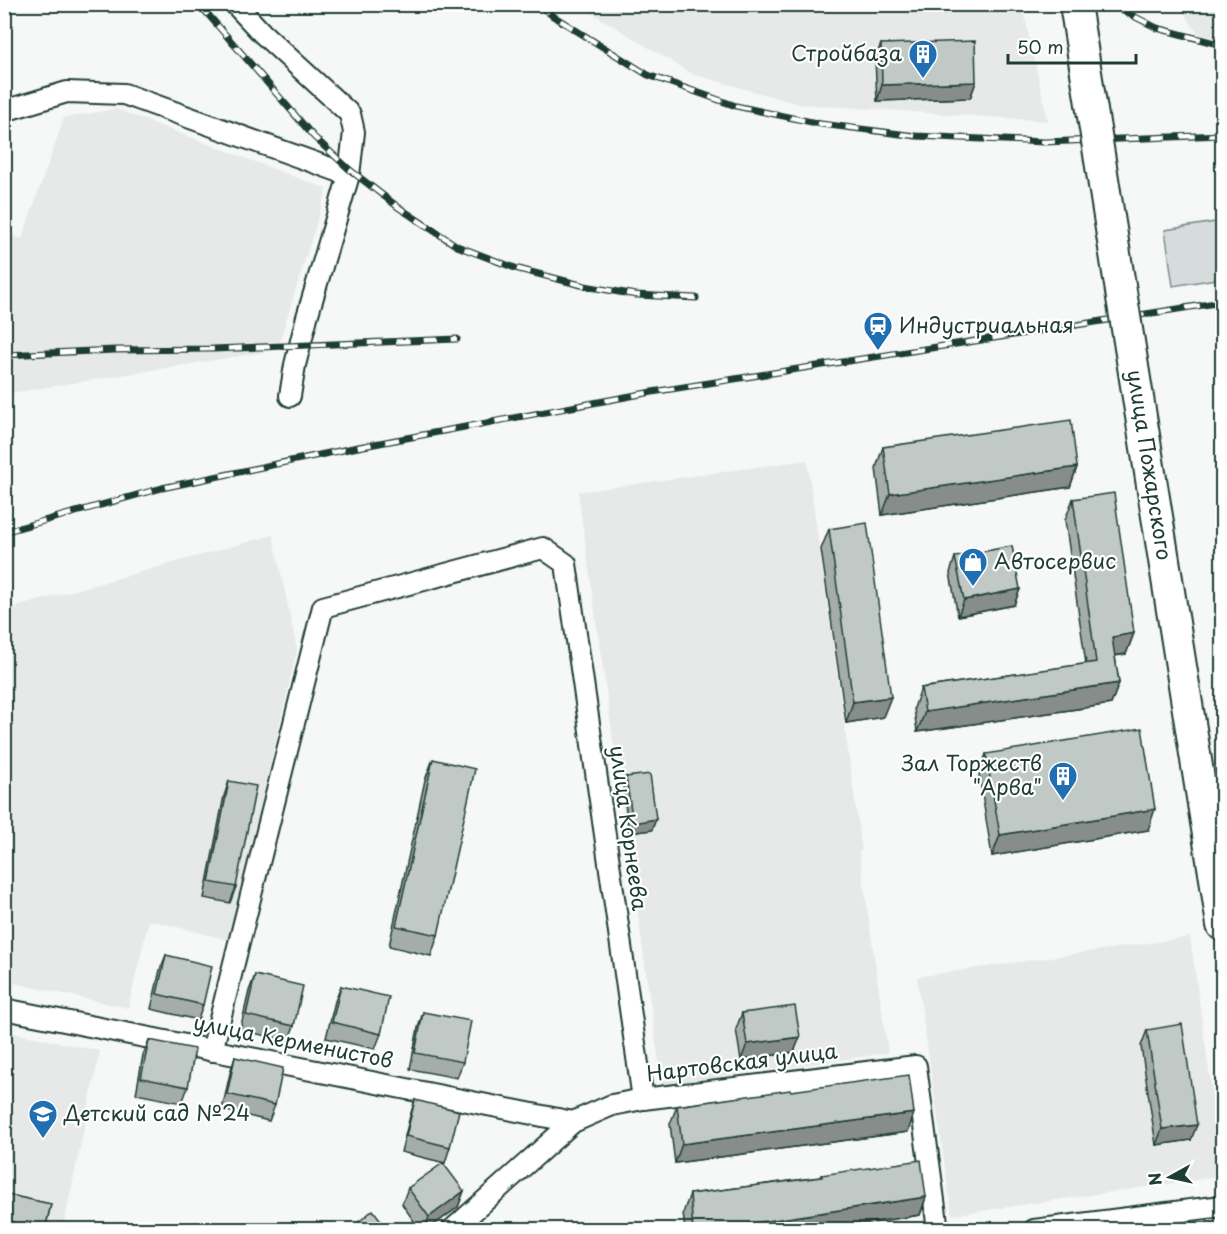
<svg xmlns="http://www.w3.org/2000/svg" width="1227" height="1234" font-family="'Playpen Sans',sans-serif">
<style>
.built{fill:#e6e9e8}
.green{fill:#d6dcdb;stroke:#7a8c88;stroke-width:1.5}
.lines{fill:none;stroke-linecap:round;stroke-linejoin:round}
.minor-casing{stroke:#1f3d34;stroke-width:24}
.primary-casing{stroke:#1f3d34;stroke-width:34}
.minor{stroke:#fff;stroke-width:20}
.primary{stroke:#fff;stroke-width:30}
.rail-casing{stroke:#1f3d34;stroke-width:7}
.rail{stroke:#fff;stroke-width:4.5;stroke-dasharray:14;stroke-linecap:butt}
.primary-bridge-casing{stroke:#1f3d34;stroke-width:34;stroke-linecap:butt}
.primary-bridge{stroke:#fff;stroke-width:30}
.wall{fill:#a5adaa;stroke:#1f3d34;stroke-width:1.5}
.shaded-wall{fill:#868d8b;stroke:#1f3d34;stroke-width:1.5}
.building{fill:#c0c9c6;stroke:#1f3d34;stroke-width:1.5}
.labels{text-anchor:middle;stroke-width:4.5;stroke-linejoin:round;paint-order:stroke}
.poi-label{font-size:21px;fill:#1f3d34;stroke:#fff;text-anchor:start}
.street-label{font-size:21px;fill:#1f3d34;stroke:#fff}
</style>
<rect width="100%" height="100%" fill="#f6f7f7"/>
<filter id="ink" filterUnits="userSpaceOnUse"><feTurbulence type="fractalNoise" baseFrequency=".0167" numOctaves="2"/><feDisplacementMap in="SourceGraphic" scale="12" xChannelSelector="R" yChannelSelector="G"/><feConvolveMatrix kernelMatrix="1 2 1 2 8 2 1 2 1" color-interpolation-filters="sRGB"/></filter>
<g filter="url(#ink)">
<g class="built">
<polygon points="579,5 1022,5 1048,121 799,104 692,74"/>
<polygon points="1178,5 1222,5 1222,38 1201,37"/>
<polygon points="116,109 327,189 277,350 5,394 5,232 22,239 64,118"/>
<polygon points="807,460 862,851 859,851 888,1053 662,1085 578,492"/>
<polygon points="273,535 297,650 229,940 149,920 128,1008 5,981 5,610"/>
<polygon points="1190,937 1222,1161 1222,1176 952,1215 917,977"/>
<polygon points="5,1031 100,1051 63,1229 5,1230"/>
</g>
<g class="green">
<polygon points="1222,221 1222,278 1173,286 1165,230"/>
<polygon points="1222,319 1222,370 1213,320"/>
</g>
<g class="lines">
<g class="minor-casing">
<g id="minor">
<polyline points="235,4 262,33 350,114 354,132 349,175 307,317 295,365 290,396"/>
<polyline points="4,111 67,92 124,94 349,175"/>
<polyline points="4,1009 573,1122"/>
<polyline points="212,1051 323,607 543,548 566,564 643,1099"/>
<polyline points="452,1230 573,1122 612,1105 643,1099 916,1066 938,1230"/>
<polyline points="1034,1230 1222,1206"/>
</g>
</g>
<g class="primary-casing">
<polyline id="primary" points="1216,885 1222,925"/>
</g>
<use href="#minor" class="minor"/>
<use href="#primary" class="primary"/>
<g class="rail-casing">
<g id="rail">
<polyline points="199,4 314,137 350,170 398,207 457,246 515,268 585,286 636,295 696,298"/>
<polyline points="538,4 553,16 648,75 736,106 821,124 916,136 1044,142 1222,135"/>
<polyline points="1110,4 1157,28 1222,45"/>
<polyline points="4,355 115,350 213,349 457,339"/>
<polyline points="4,532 162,488 353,448 652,392 1222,302"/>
</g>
</g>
<use href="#rail" class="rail"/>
<g class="primary-bridge-casing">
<polyline id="primary-bridge" points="1075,4 1216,885"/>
</g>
<use href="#primary-bridge" class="primary-bridge"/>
</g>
<g class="wall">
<polygon points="881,44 976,82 970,98 877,101 875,59"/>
<polygon points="883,447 1077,467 1070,487 882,515 876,468"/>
<polygon points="1073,499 1134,633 1126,654 1115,656 1119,683 1111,704 917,732 914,708 921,688 1086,664 1065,520"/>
<polygon points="829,529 883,717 846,723 821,549"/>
<polygon points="955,557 1020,589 1014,605 958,616 950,573"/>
<polygon points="986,754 1148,830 992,856 979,775"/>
<polygon points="433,759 438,935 431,956 389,946 425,780"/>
<polygon points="626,777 652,830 629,833 623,788"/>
<polygon points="229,781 236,887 230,903 204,898 224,796"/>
<polygon points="166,955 203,1005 198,1020 151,1009 160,970"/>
<polygon points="255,975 294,1026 288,1041 240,1030 249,991"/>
<polygon points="341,986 381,1034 375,1049 326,1038 335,1001"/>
<polygon points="423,1012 463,1062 457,1078 410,1069 418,1028"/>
<polygon points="742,1013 794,1052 741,1060 736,1029"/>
<polygon points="1147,1030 1191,1140 1156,1145 1141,1046"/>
<polygon points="149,1040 188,1087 182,1103 136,1094 143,1055"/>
<polygon points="235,1057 275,1105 269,1121 222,1110 230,1073"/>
<polygon points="791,1091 908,1132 675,1163 670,1124 677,1106"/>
<polygon points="415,1100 450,1147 445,1163 401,1152 410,1116"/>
<polygon points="821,1175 926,1197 920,1215 822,1230 685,1230 683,1213 690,1194 820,1177"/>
<polygon points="408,1188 464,1191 458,1207 427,1230 420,1230 402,1204"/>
<polygon points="4,1194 51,1204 45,1230 4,1230"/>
</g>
<g class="shaded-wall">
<polygon points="976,82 970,98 877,101 882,85"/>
<polygon points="1077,467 1070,487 882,515 890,494"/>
<polygon points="1020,589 1014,605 958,616 964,600"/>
<polygon points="1134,633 1126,654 1105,657 1112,637"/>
<polygon points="1119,683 1111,704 917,732 925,712"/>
<polygon points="891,697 883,717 846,723 853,702"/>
<polygon points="1155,809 1148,830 992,856 1000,835"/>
<polygon points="656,819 652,830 629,833 633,823"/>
<polygon points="800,1037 794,1052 741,1060 747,1044"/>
<polygon points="914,1113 908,1132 675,1163 682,1144"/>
<polygon points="1197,1125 1191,1140 1156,1145 1162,1129"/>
<polygon points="464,1191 458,1207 427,1230 424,1230 429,1217"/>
<polygon points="926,1197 920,1215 822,1230 706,1230"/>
</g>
<g class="building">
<polygon points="975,41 976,82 882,85 881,44"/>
<polygon points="1071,420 1077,467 890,494 883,447"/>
<polygon points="1114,493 1134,633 1112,637 1119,683 925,712 921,688 1096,662 1073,499"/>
<polygon points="867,523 891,697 853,702 829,529"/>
<polygon points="1012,546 1020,589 964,600 955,557"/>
<polygon points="1142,728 1155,809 1000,835 986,754"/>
<polygon points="433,759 475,769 438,935 396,926"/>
<polygon points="650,774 656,819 633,823 626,777"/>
<polygon points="229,781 256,786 236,887 209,882"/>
<polygon points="166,955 212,966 203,1005 157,994"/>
<polygon points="255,975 303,986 294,1026 246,1015"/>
<polygon points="341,986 389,997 381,1034 332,1022"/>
<polygon points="795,1006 800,1037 747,1044 742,1013"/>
<polygon points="423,1012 471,1021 463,1062 415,1053"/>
<polygon points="1182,1024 1197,1125 1162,1129 1147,1030"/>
<polygon points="149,1040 195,1049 188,1087 141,1078"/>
<polygon points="235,1057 283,1068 275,1105 227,1094"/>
<polygon points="909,1075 914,1113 682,1144 677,1106 790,1090 791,1091"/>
<polygon points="415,1100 459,1111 450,1147 406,1136"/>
<polygon points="921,1160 926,1197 706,1230 693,1230 690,1194 822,1177 821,1175"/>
<polygon points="443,1163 464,1191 429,1217 408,1188"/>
<polygon points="4,1194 51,1204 45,1229 4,1220"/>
<polygon points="373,1210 388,1230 349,1230"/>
</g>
</g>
<defs>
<g id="building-pin" transform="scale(1.5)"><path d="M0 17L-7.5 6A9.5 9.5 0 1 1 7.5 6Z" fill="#1f6fb2" stroke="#fff"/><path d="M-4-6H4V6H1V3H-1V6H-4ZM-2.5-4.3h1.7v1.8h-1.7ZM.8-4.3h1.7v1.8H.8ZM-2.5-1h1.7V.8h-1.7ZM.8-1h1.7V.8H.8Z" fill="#fff"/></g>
<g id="station-pin" transform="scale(1.5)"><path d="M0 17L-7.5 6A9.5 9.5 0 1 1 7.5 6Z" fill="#1f6fb2" stroke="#fff"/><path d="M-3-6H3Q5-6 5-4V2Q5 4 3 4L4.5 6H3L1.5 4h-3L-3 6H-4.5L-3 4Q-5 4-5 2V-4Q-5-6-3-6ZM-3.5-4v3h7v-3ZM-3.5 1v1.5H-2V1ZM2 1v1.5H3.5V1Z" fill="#fff"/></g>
<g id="shop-pin" transform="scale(1.5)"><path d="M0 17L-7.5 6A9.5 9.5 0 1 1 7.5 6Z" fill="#1f6fb2" stroke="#fff"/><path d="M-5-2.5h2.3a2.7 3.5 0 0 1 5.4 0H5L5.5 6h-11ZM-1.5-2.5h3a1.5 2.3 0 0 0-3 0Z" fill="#fff"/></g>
<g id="school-pin" transform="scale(1.5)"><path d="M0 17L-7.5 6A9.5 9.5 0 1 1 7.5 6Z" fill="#1f6fb2" stroke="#fff"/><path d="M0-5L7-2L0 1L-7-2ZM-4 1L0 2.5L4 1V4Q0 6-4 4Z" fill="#fff"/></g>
</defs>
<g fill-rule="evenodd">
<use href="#building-pin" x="923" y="54"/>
<use href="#station-pin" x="878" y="326"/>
<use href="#shop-pin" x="973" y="562"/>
<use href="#building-pin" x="1063" y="776"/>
<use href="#school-pin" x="43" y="1114"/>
</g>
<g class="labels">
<g class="poi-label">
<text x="902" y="61" text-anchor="end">Стройбаза</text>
<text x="899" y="333">Индустриальная</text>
<text x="994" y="569">Автосервис</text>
<text x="1042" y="771" text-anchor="end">Зал Торжеств<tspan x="1042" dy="24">"Арва"</tspan></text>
<text x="64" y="1121">Детский сад №24</text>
</g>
<g class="street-label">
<text transform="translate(1149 465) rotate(81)" y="7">улица Пожарского</text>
<text transform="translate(628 828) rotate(82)" y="7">улица Корнеева</text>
<text transform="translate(293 1042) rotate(11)" y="7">улица Керменистов</text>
<text transform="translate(742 1063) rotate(-7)" y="7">Нартовская улица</text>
</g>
</g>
<rect width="1227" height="1234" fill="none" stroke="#fff" stroke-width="24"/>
<rect x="12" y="12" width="1203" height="1210" fill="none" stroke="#1f3d34" stroke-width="2" filter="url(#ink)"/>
<g transform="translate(1170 1177) rotate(262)" stroke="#ffffff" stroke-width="4.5" paint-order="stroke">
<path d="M0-4.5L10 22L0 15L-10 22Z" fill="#1f3d34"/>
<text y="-9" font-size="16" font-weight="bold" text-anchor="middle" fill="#1f3d34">N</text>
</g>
<path d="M1008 54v9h128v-9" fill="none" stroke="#1f3d34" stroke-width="3"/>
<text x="1017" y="54" font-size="18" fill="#1f3d34" stroke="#ffffff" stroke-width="4.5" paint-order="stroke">50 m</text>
</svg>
